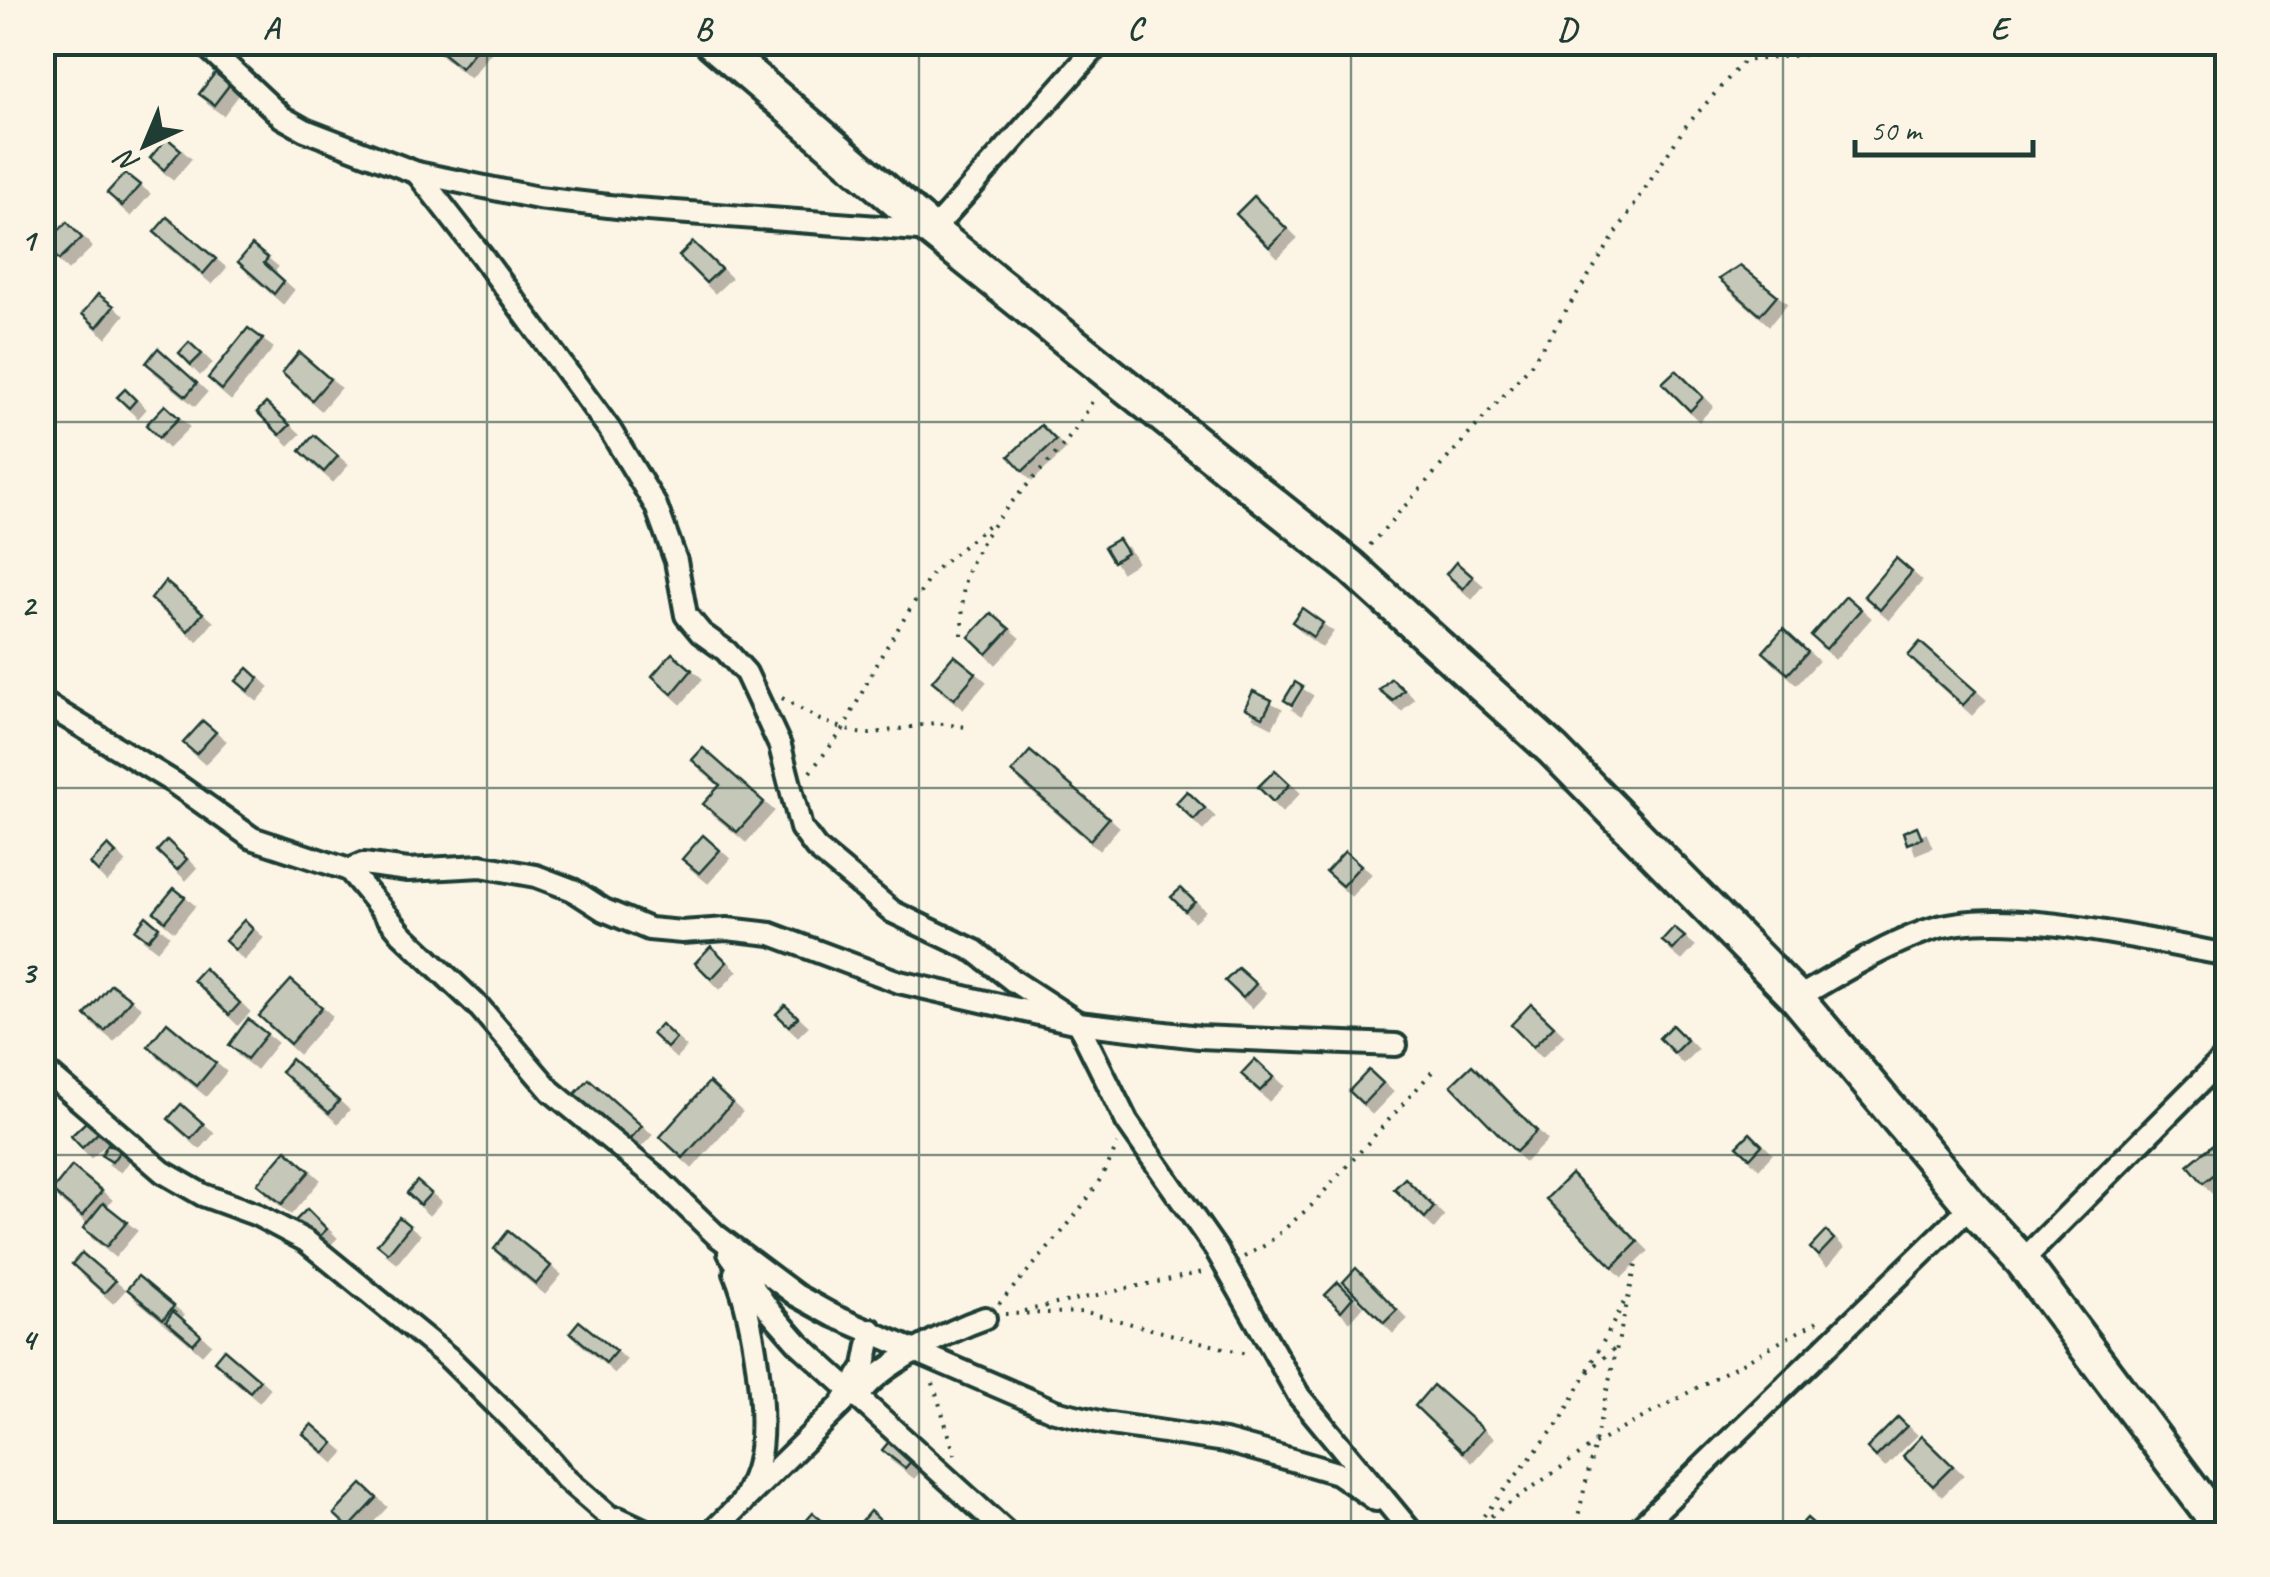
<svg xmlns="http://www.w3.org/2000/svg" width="2270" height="1577" font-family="Caveat,sans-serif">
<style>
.building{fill:#c5c7b9;stroke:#1f3d34;stroke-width:2.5;filter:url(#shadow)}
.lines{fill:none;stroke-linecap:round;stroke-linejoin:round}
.minor-casing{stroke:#1f3d34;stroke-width:28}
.primary-casing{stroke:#1f3d34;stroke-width:40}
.path{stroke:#1f3d34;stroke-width:4;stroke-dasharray:2.5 8;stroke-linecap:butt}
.minor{stroke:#fcf5e5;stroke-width:20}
.primary{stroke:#fcf5e5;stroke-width:32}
.grid{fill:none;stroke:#1f3d34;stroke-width:2.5;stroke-opacity:0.55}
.neatline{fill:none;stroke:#1f3d34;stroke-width:4}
.grid-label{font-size:32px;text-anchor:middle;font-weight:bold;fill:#1f3d34}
</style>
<defs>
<filter id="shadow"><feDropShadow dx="9" dy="9" stdDeviation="0" flood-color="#0004"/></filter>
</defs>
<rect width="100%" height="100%" fill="#fcf5e5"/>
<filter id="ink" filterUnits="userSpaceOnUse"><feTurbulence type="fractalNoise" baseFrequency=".01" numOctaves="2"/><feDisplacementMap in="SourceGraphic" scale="20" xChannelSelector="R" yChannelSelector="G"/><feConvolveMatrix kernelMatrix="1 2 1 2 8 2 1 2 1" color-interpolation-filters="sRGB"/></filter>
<g filter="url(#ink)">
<g class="building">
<polygon points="429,42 482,42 461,68"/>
<polygon points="215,73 230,84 214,105 199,94"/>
<polygon points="167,138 181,150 164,170 150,158"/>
<polygon points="125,173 140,185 122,206 107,193"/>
<polygon points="1254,196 1287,229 1269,247 1236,214"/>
<polygon points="167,217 216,259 203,274 154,232"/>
<polygon points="67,222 82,238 59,260 44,245"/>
<polygon points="693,242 721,269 706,283 679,256"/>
<polygon points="252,245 268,258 264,263 284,281 274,294 238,262"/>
<polygon points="1740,265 1777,295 1760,315 1719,279"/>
<polygon points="98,294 114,306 97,327 82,314"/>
<polygon points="248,328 263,339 222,390 208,378"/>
<polygon points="189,342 202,354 191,365 179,353"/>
<polygon points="158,348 197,383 186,396 146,363"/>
<polygon points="299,352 330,379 312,400 282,373"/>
<polygon points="1676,370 1703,397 1690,411 1662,383"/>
<polygon points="125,389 136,400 129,408 117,397"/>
<polygon points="266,403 290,425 280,435 257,412"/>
<polygon points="165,405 179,418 159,438 146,425"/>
<polygon points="1041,425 1056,440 1023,471 1009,456"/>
<polygon points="314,435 338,456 324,472 300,451"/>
<polygon points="1118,539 1127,553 1113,562 1104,547"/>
<polygon points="1896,558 1912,572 1880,610 1864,596"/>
<polygon points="1456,562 1473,577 1463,589 1446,574"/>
<polygon points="165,581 203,613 188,631 151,599"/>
<polygon points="1846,596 1861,609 1826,649 1811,636"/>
<polygon points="1302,608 1323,623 1313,637 1292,622"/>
<polygon points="991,613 1010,629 987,654 969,637"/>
<polygon points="1783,629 1808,652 1788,674 1763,652"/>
<polygon points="1920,642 1976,691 1963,705 1908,656"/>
<polygon points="672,653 692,670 672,694 652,676"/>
<polygon points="954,655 976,673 954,699 932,681"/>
<polygon points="248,668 259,678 248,691 236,681"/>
<polygon points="1391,678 1404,690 1393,701 1379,690"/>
<polygon points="1295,682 1303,687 1292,705 1284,700"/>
<polygon points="1253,691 1272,700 1263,717 1245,708"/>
<polygon points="203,721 216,732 196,754 183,743"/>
<polygon points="703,748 764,802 737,832 703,804 720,785 692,760"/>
<polygon points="1030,751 1109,818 1090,840 1012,772"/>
<polygon points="1275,770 1290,784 1273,802 1258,787"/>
<polygon points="1187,791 1205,808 1194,820 1176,803"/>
<polygon points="1917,826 1922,838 1907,844 1903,832"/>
<polygon points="703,835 720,850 699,873 682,859"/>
<polygon points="167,840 187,859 177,870 157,851"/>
<polygon points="108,845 116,853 98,872 90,864"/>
<polygon points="1345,851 1361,865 1342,886 1326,872"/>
<polygon points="174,888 185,897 165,921 154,912"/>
<polygon points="1181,888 1195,902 1185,911 1171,897"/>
<polygon points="146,916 159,927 148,940 135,930"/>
<polygon points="244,920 253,929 235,950 225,941"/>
<polygon points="1674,928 1685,937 1673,950 1662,941"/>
<polygon points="711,946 727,962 711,979 695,963"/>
<polygon points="204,968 240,1003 229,1015 193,980"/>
<polygon points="1238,968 1256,984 1243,998 1225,981"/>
<polygon points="291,980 322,1007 290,1044 259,1016"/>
<polygon points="111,984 131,999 105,1031 85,1015"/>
<polygon points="1531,1004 1554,1026 1533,1047 1511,1025"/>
<polygon points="785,1005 798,1017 789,1026 776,1014"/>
<polygon points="248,1019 267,1034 247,1059 229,1045"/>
<polygon points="167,1022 216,1063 197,1086 148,1046"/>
<polygon points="661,1024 676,1038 667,1048 652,1034"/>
<polygon points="1672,1025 1687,1040 1674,1053 1659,1038"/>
<polygon points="291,1059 339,1101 329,1113 281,1072"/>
<polygon points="1255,1059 1274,1077 1260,1091 1241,1074"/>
<polygon points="1472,1065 1537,1131 1516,1152 1451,1085"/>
<polygon points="1369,1070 1383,1083 1363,1104 1349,1091"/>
<polygon points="589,1079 642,1126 627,1142 574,1095"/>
<polygon points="709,1082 732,1103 683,1158 660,1137"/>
<polygon points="181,1104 204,1124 191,1139 168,1119"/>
<polygon points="87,1121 99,1132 82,1148 71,1136"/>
<polygon points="1750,1133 1762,1145 1750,1158 1737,1146"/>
<polygon points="2220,1139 2228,1149 2228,1164 2203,1183 2188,1165"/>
<polygon points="108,1144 120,1151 112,1162 101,1155"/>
<polygon points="286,1150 310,1171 282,1204 257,1184"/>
<polygon points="72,1166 102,1191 82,1216 52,1191"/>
<polygon points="1571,1174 1638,1242 1613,1267 1546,1199"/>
<polygon points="1405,1178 1434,1207 1425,1218 1394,1189"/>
<polygon points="417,1181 431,1193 420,1205 407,1193"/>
<polygon points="103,1203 127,1222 106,1247 83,1228"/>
<polygon points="307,1209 327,1229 315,1241 295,1221"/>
<polygon points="399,1217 410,1226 388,1253 377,1244"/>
<polygon points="508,1231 551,1266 536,1284 494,1249"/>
<polygon points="1826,1231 1834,1239 1818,1256 1810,1248"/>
<polygon points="82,1253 115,1281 104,1293 72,1264"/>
<polygon points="1356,1268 1397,1310 1384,1323 1343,1282"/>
<polygon points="138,1276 174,1306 163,1319 127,1289"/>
<polygon points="1338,1282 1353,1297 1341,1311 1325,1295"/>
<polygon points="173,1311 201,1335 193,1344 166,1321"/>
<polygon points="579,1321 616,1351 606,1363 570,1332"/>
<polygon points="224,1349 260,1380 250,1392 214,1361"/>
<polygon points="1433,1385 1483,1429 1463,1452 1415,1406"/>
<polygon points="1898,1417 1907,1426 1876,1457 1867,1448"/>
<polygon points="312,1424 334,1443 325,1453 303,1434"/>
<polygon points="1922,1436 1953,1466 1933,1486 1903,1456"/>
<polygon points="892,1438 915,1457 905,1468 882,1450"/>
<polygon points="362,1484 377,1498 349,1528 334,1514"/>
<polygon points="870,1511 880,1520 868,1534 851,1534"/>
<polygon points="813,1513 838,1534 803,1534 798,1530"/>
<polygon points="1807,1518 1825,1534 1800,1534 1796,1530"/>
</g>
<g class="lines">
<g class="minor-casing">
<g id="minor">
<polyline points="202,42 282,117 305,130 417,173 538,198 635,209 932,231 1101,42"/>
<polyline points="417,173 481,255 610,430 656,506 676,561 686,615 701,633 726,651 746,673 780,746 801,828 816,848 893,912 975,951 1012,980 1078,1023 1127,1122 1217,1251 1299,1396 1413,1534"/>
<polyline points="42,702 173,782 252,838 349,870 402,934 480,1008 551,1091 656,1177 716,1235 796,1295 834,1316 1055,1411 1104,1423 1225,1441 1265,1452 1337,1473 1376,1500"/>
<polyline points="349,870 363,864 408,870 481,866 536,876 573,890 604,910 649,929 682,932 727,929 771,934 899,982 1078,1023 1199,1037 1396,1045"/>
<path d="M1797,998C1839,974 1880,948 1926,931C2002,903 2147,941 2228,955"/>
<polyline points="42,1068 163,1172 203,1195 255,1214 306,1241 449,1358 534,1442 566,1479 630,1534"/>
<polyline points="729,1253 770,1311 798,1343 1008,1534"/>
<polyline points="2022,1261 2228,1054"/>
<path d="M735,1273C754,1319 769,1418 757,1466C754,1479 747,1491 742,1503"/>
<path d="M859,1397C875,1367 953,1329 985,1318"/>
<polyline points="618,1518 652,1534"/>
<polyline points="710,1534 842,1404 865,1366 872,1330"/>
<polyline points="1633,1534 1971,1206"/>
</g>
</g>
<g class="primary-casing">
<polyline id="primary" points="712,42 932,231 1350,566 1553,750 1797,998 1971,1206 2022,1261 2226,1534"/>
</g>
<g class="path">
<polyline points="1370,545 1530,366 1685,127 1744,61 1857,49 1920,51 1954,42"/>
<path d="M962,635C963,616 961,591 967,573C994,500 1063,465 1094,397"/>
<polyline points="782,698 820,720 856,733 870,734 934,723 967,727"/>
<polyline points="810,772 843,730 878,661 933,572 993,521"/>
<polyline points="1244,1257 1267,1244 1311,1206 1432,1072"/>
<path d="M999,1304C1038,1258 1097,1201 1117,1144"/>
<polyline points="1024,1311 1203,1272"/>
<polyline points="1005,1314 1086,1312 1250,1355"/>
<polyline points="1588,1370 1626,1299"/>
<polyline points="933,1383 955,1455"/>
<polyline points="1477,1524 1561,1420 1586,1374 1616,1347"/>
<polyline points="1465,1534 1595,1444 1818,1321"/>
<polyline points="1574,1534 1637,1260"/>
</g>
<use href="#minor" class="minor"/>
<use href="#primary" class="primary"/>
</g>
</g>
<path class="grid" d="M487,42V1534M919,42V1534M1351,42V1534M1783,42V1534M42,422H2228M42,788H2228M42,1155H2228"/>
<rect width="2270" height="1577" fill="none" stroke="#fcf5e5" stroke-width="110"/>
<g transform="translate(145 145) rotate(224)" stroke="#fcf5e5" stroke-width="8" paint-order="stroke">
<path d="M0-8L18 38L0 25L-18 38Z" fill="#1f3d34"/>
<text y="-15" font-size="28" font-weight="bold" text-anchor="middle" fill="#1f3d34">N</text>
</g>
<path d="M1855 140v15h178v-15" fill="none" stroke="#1f3d34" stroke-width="5"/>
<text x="1870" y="140" font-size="30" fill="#1f3d34" stroke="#fcf5e5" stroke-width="8" paint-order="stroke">50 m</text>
<rect x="55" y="55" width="2160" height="1467" class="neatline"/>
<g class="grid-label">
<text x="271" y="39">A</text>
<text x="703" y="39">B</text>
<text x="1135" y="39">C</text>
<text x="1567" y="39">D</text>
<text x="1999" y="39">E</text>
<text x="28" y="250">1</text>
<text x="28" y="616">2</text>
<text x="28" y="983">3</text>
<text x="28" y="1350">4</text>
</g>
</svg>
